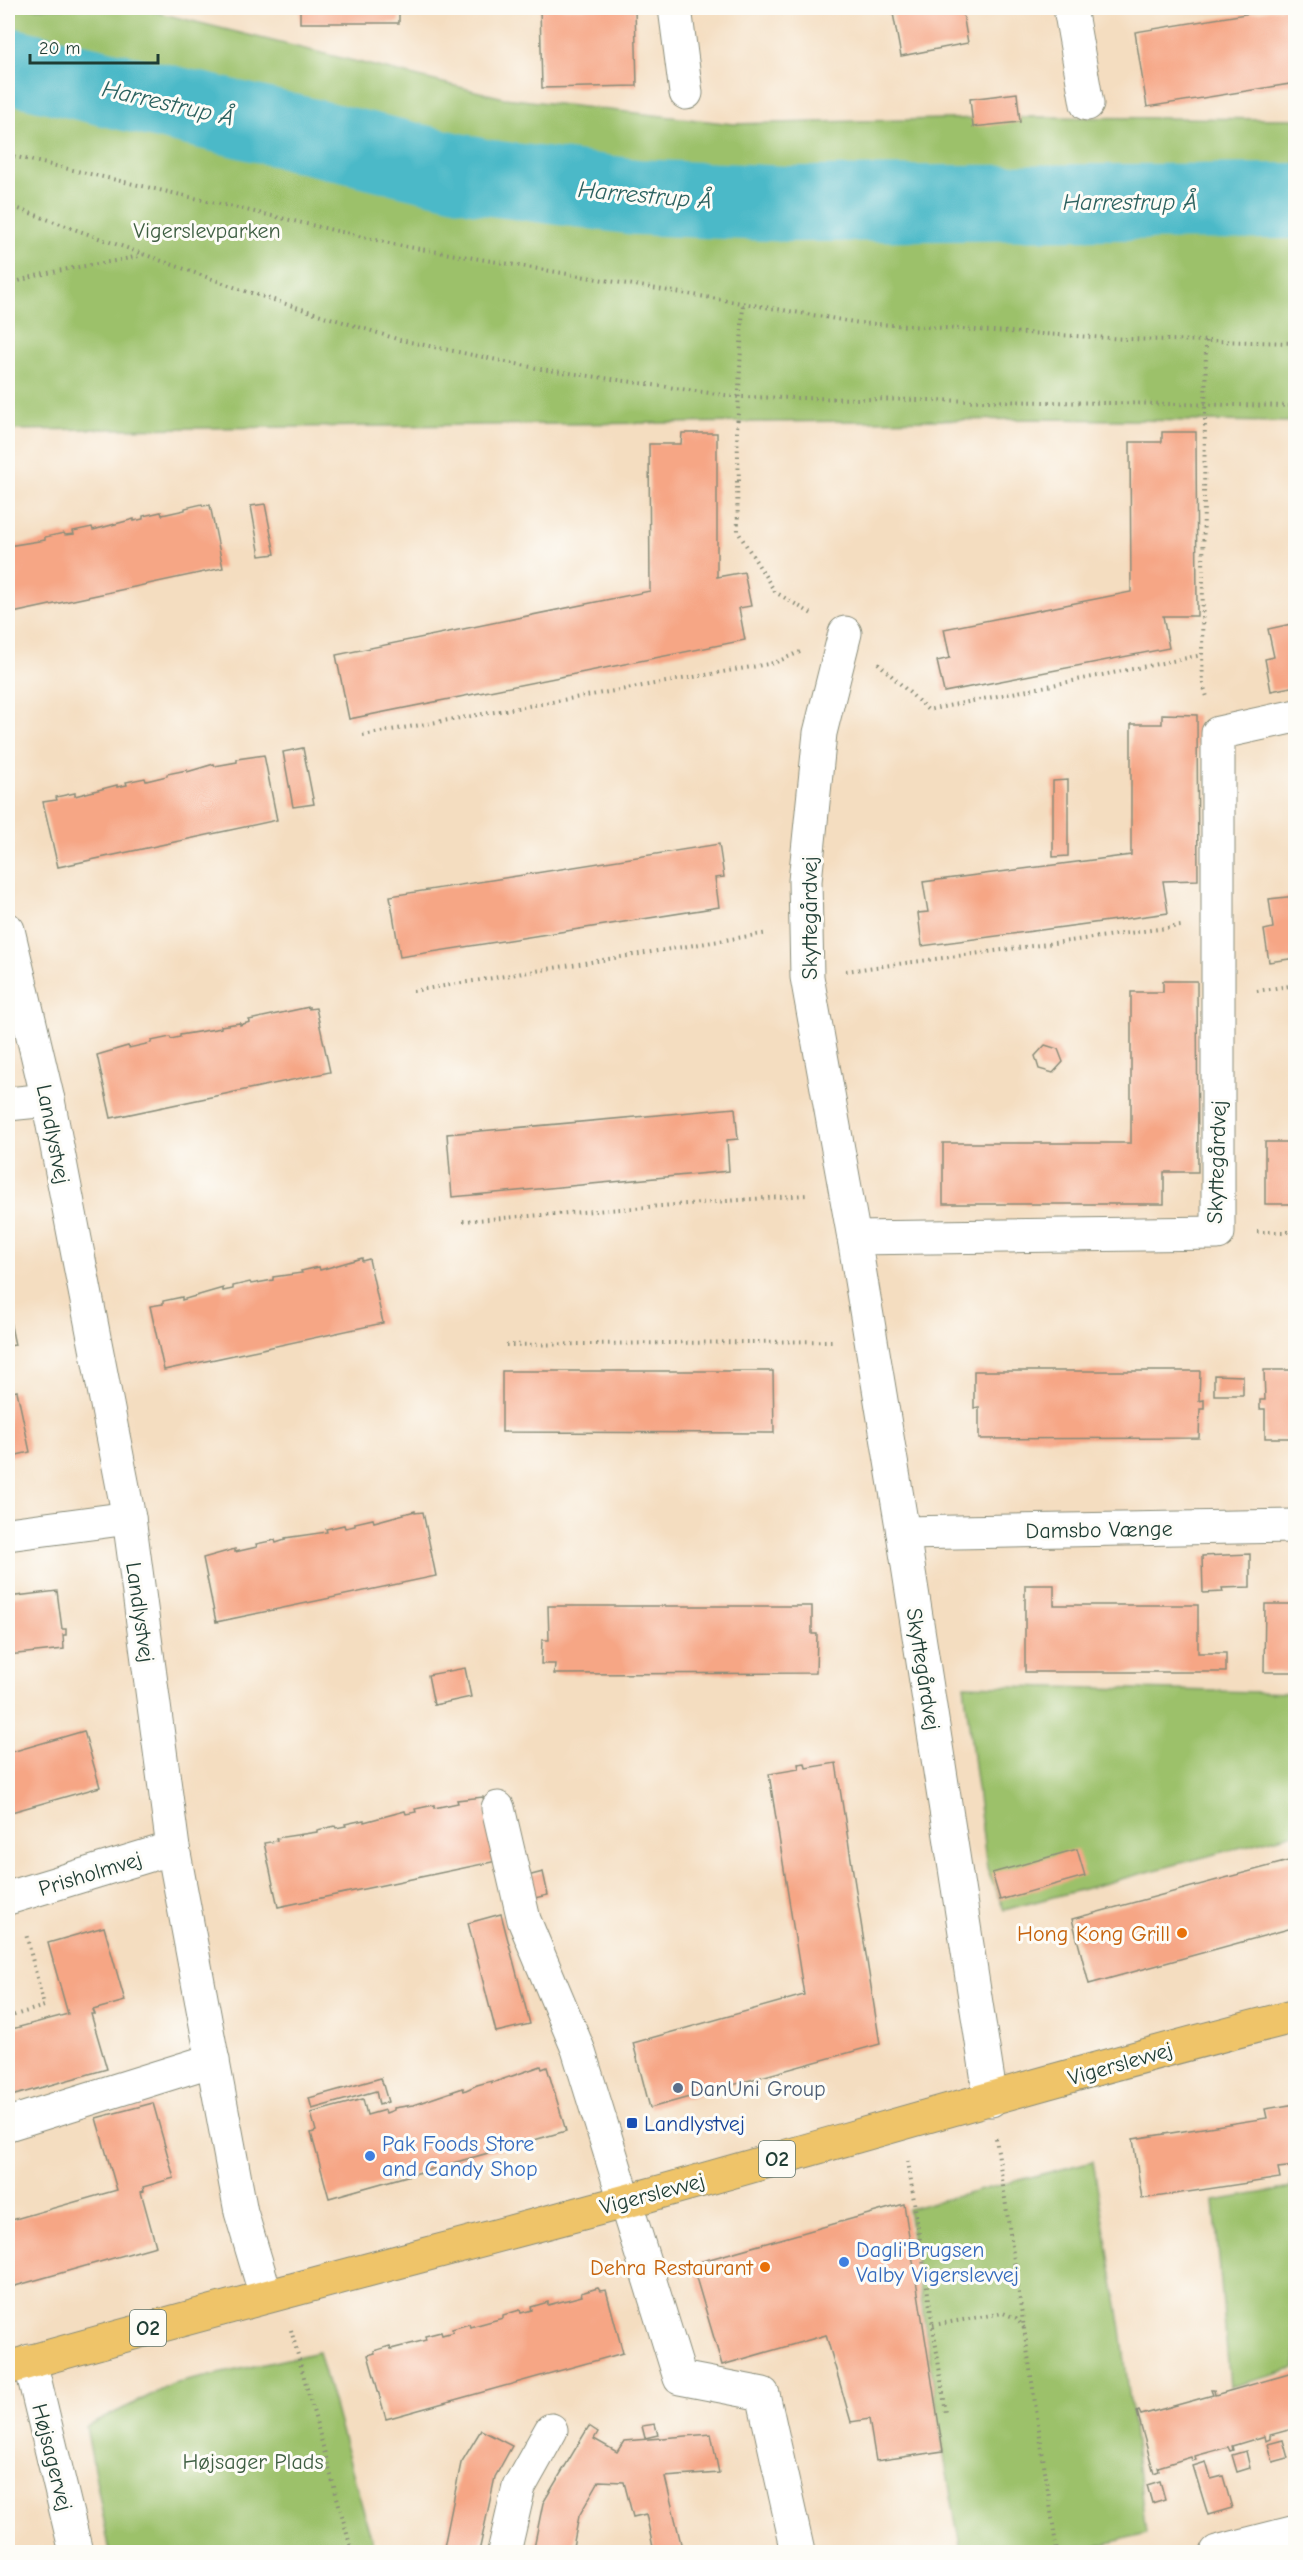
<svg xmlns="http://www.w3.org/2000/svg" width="1303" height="2560" font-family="'Comic Neue',sans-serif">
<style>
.green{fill:#9cc16b;stroke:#5e7f50;stroke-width:1.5}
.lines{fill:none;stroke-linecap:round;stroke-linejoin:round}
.river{stroke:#4cb9c8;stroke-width:76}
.building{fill:#f6a685}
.minor-casing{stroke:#8a8d7a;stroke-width:35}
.major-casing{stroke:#8a8d7a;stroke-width:35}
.path{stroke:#8a8d7a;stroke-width:4;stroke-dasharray:1.5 4.5;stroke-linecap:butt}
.minor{stroke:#fff;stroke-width:33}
.major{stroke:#efc469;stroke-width:33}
.food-dot{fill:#e8710a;stroke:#fdfcf7;stroke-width:2}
.service-dot{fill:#5c6f8a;stroke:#fdfcf7;stroke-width:2}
.transit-dot{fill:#1a4fb4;stroke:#fdfcf7;stroke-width:2}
.shop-dot{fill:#3f7fe0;stroke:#fdfcf7;stroke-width:2}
.labels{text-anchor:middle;stroke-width:6;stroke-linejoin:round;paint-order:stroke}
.shield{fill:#fdfcf7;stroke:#62766e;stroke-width:1.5}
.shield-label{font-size:21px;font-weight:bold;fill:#1f3d34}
.park-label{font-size:22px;fill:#3e5e42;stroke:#fdfcf7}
.street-label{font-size:22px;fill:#1f3d34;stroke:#fdfcf7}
.food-label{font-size:22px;fill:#c56008;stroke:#fdfcf7;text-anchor:end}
.service-label{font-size:22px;fill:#4e5e75;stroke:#fdfcf7;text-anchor:start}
.transit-label{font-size:22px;fill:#164399;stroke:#fdfcf7;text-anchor:start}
.shop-label{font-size:22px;fill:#366cbe;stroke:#fdfcf7;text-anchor:start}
.water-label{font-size:24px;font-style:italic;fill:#2c6260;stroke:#fdfcf7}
</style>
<rect width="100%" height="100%" fill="#fdfcf7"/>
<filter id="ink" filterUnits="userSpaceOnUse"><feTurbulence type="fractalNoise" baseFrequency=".0167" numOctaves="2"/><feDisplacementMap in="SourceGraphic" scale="12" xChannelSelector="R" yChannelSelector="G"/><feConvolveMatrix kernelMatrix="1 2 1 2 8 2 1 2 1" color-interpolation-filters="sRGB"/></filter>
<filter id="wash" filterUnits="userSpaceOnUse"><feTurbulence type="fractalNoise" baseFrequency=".008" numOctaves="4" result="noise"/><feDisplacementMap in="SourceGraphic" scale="24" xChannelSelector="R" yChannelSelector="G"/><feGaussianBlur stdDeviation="1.35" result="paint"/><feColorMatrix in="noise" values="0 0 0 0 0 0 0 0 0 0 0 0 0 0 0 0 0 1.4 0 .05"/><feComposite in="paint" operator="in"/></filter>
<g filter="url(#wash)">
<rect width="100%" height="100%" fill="#f4ddc0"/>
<g class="green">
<polygon points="8,8 139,8 504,98 733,124 1029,117 1295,119 1295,422 1042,419 8,430"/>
<polygon points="964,1685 1295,1693 1295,1833 1004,1910 987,1869"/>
<polygon points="1093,2161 1121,2329 1146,2533 1076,2552 961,2552 945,2462 908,2209"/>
<polygon points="1295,2180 1295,2369 1230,2387 1214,2201 1291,2188 1291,2181"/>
<polygon points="319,2352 375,2552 334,2549 311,2552 110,2552 86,2427 173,2384"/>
</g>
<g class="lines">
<polyline class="river" points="8,65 483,177 636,197 790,204 1296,201"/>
</g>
<g id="blocks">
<g class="building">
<rect x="300" y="8" width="99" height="15"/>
<polygon points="540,8 635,8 637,86 542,88"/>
<polygon points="892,8 962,8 968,43 901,56"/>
<polygon points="1282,8 1296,8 1296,83 1147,107 1135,32"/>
<polygon points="1017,93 1020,122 973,127 970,99"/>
<polygon points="1162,432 1196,432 1197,616 1163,616 1169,648 944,692 937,661 950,658 944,629 1131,592 1130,442 1162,442"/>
<polygon points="682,433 717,433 717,577 744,572 751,606 739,608 745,640 349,719 336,655 650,591 649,444 681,444"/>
<polygon points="202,504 203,506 210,505 223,568 8,614 8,546 45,540 45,537 64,533 65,535 74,534 73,531 92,527 93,530 134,519 134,521 143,519 143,516 161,512 162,515 185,510 185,508"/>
<polygon points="265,504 275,554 260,556 251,506"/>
<polygon points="1296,623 1296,686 1271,691 1265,659 1274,657 1268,629"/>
<polygon points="1162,714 1197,715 1198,880 1163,881 1168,913 922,946 918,913 928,912 923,882 1131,855 1131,724 1162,724"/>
<polygon points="303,748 314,804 293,807 283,752"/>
<polygon points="264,755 277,820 58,867 43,802 57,800 56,797 75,793 75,796 117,785 117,787 127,785 126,782 145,778 146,781 167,776 167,774 187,770 187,772 214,764 215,766 237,762 237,759"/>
<polygon points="1068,780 1068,856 1053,857 1053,781"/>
<polygon points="719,844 724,877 715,878 719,907 400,957 390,896"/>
<polygon points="1296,896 1296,958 1269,962 1264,930 1273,928 1269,899"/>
<polygon points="1163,981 1197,981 1198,1172 1164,1172 1164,1204 943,1204 943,1143 1131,1143 1131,992 1163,992"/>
<polygon points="309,1007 309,1009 316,1008 330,1072 111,1118 97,1055 128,1046 129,1048 151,1043 151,1041 170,1037 171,1039 180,1037 180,1035 221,1028 221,1026 240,1023 240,1025 250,1022 249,1020"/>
<polygon points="1045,1045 1058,1049 1063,1062 1053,1073 1039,1069 1035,1056"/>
<polygon points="735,1108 738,1139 727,1140 729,1171 452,1197 447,1134"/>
<rect x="1265" y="1142" width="31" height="62"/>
<polygon points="362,1258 362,1261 369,1259 383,1323 164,1370 150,1306 163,1304 163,1301 182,1297 182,1300 223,1288 223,1291 233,1289 233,1286 250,1282 251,1284 273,1280 273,1277 302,1273 301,1271 319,1267 320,1270"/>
<polygon points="8,1321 10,1321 15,1345 8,1346"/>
<polygon points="1264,1370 1296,1370 1296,1438 1265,1438 1265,1409 1260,1409 1260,1400 1265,1400"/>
<polygon points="502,1371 773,1371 774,1433 502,1432"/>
<polygon points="974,1371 1200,1371 1199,1401 1204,1400 1204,1409 1200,1409 1199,1438 979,1439 979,1407 974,1408"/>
<polygon points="1214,1375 1243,1376 1243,1395 1214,1395"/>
<polygon points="17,1391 30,1452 8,1457 8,1393"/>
<polygon points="415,1511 415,1513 423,1512 436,1576 216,1622 203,1558 235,1549 235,1552 257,1547 256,1544 275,1540 276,1543 285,1540 285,1538 327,1532 326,1529 344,1525 345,1528 355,1526 355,1523 373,1519 374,1522"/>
<polygon points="1250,1554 1250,1587 1222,1588 1223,1592 1203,1593 1202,1556"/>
<polygon points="1025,1585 1054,1585 1054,1605 1198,1605 1198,1653 1226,1653 1226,1672 1025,1672"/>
<polygon points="57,1591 62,1629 66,1629 66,1635 63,1635 64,1649 8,1655 8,1597"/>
<polygon points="1265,1604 1296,1604 1296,1672 1264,1672"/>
<polygon points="548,1606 812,1606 812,1634 817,1634 816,1673 554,1674 555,1664 541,1664 542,1640 549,1640"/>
<polygon points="465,1668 471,1697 434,1705 428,1675"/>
<polygon points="84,1731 100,1787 8,1813 8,1753"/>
<polygon points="805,1763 806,1768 836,1763 880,2044 650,2108 633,2043 804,1995 769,1774 799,1769 798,1764"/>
<polygon points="483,1797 497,1861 278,1907 264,1843 277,1841 276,1838 317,1832 317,1830 335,1826 336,1828 346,1826 345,1824 364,1820 364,1822 405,1811 406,1814 416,1812 415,1809 434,1805 434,1808 458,1803 457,1800"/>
<polygon points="1077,1849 1085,1876 1000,1900 992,1873"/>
<polygon points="1296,1859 1296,1927 1089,1984 1072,1919"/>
<polygon points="543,1872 548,1895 521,1901 516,1879"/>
<polygon points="501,1914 530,2024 496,2032 468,1923"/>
<polygon points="104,1927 125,2001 93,2010 95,2014 91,2014 107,2069 8,2097 8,2030 68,2014 48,1943"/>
<polygon points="541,2066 542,2069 547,2067 566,2131 329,2198 311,2133 316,2131 311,2113 363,2099 367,2115 385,2110 386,2113 394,2110 394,2108 413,2105 463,2088 464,2091 477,2085 492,2081 492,2083"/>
<polygon points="381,2078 388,2102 379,2105 376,2091 312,2109 309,2098"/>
<polygon points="153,2103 174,2178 143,2187 144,2191 141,2192 156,2246 8,2288 8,2221 117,2190 96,2118"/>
<polygon points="1296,2104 1296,2166 1278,2168 1280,2178 1142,2199 1133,2139 1267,2118 1265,2109"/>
<polygon points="904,2204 943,2451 876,2461 869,2419 851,2422 826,2335 722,2365 692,2264"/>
<polygon points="598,2288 600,2291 606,2290 623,2353 386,2419 368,2355 375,2353 374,2351 390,2346 391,2349 426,2340 425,2336 441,2332 442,2335 453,2332 452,2329 469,2324 470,2327 503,2318 503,2315 520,2310 521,2313 532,2310 531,2307 548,2302 548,2305 582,2296 581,2293"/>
<polygon points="1296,2372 1296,2428 1270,2435 1270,2439 1266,2441 1265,2436 1232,2446 1233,2450 1230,2451 1228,2447 1195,2456 1196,2460 1192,2461 1191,2457 1158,2467 1159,2471 1154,2473 1137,2412 1139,2411 1141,2415 1213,2395 1211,2390 1214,2390 1215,2395"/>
<polygon points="655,2424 658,2435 645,2438 642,2426"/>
<polygon points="589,2426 598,2432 594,2439 617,2452 624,2441 711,2434 719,2473 665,2477 683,2552 654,2552 646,2514 633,2517 624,2482 599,2481 579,2516 572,2552 533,2552 543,2503"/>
<polygon points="481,2430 512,2446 495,2477 479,2552 443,2552 461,2463"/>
<polygon points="1283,2440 1288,2458 1273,2462 1268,2444"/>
<polygon points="1246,2451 1250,2468 1237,2472 1232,2455"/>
<polygon points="1206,2462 1211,2479 1223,2476 1232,2508 1208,2515 1193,2466"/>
<polygon points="1160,2481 1165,2499 1152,2503 1147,2485"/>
</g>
</g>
</g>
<g filter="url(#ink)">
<use href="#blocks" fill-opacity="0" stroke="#8a8d7a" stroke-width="1.5"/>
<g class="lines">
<g class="minor-casing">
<g id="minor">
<polyline points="675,8 686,93"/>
<polyline points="1070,8 1087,104"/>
<polyline points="845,633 820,733 805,881 807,977 854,1238 903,1533 991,2100"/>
<polyline points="8,930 48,1100 129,1518 173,1848 241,2212 266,2296"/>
<polyline points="8,1104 48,1100"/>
<polyline points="854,1238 1218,1233 1218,733 1296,716"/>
<polyline points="903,1533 1296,1526"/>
<polyline points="8,1534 129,1518"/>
<polyline points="498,1808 524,1920 578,2049 680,2378 763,2394 798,2552"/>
<polyline points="8,1898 173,1848"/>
<polyline points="8,2124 213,2060"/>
<polyline points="30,2361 76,2552"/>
<polyline points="504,2552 519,2487 551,2430"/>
<polyline points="1217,2552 1296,2532"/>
</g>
</g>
<g class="major-casing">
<path id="major" d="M8,2368C221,2307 435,2253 649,2195C864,2135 1079,2071 1296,2016"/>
</g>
<g class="path">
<polyline points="8,155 402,246 860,323 1126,339 1296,343"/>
<polyline points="8,205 245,291 400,340 541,369 738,397 1296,406"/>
<path d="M8,285C50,268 99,266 143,255"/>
<polyline points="1206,341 1202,655 1203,684 1207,697"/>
<polyline points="737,481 738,532 775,592 812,614"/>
<polyline points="739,481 737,433 743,303"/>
<polyline points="878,663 928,710 1202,655"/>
<polyline points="363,735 774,663 800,652"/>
<polyline points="846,971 1181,926"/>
<polyline points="413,991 768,933"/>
<polyline points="1257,991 1296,985"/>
<polyline points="463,1221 806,1195"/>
<polyline points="1257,1232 1296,1232"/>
<polyline points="506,1345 832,1341"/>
<polyline points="8,2017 44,2006 26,1934"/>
<polyline points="996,2138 1057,2552"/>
<polyline points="908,2161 946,2413"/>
<polyline points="933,2325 1003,2313 1016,2318 1024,2328"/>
<polyline points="291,2330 352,2552"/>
</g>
<use href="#minor" class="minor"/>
<use href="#major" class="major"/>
</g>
</g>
<g class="food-dot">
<circle cx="1182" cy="1933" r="6"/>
<circle cx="765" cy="2267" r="6"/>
</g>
<circle class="service-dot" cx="678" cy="2088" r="6"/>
<rect class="transit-dot" x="626" y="2117" width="12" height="12" rx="3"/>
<g class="shop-dot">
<circle cx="370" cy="2156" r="6"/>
<circle cx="844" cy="2262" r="6"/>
</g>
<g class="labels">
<g class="shield">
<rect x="759" y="2141" width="36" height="36" rx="4.5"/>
<rect x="130" y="2310" width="36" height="36" rx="4.5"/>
</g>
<g class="shield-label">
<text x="777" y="2166">O2</text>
<text x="148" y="2335">O2</text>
</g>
<g class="park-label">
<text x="207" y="238">Vigerslevparken</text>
<text x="253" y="2469">Højsager Plads</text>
</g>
<g class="street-label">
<text transform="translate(809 918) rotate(-90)" y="8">Skyttegårdvej</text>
<text transform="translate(54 1134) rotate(79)" y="8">Landlystvej</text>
<text transform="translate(1216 1162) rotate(-88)" y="8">Skyttegårdvej</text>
<text transform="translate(1099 1529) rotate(-1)" y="8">Damsbo Vænge</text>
<text transform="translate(141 1612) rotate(82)" y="8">Landlystvej</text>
<text transform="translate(924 1669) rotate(81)" y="8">Skyttegårdvej</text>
<text transform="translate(90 1873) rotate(-17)" y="8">Prisholmvej</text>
<text transform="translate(1120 2063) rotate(-16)" y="8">Vigerslevvej</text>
<text transform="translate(652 2193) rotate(-15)" y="8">Vigerslevvej</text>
<text transform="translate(53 2457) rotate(76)" y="8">Højsagervej</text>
</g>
<g class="food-label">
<text x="1170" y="1941">Hong Kong Grill</text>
<text x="753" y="2275">Dehra Restaurant</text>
</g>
<g class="service-label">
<text x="690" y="2096">DanUni Group</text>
</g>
<g class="transit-label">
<text x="644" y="2131">Landlystvej</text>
</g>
<g class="shop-label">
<text x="382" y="2151">Pak Foods Store<tspan x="382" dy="25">and Candy Shop</tspan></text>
<text x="856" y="2257">Dagli'Brugsen<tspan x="856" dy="25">Valby Vigerslevvej</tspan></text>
</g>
<g class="water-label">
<text transform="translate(168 103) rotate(13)" y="8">Harrestrup Å</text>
<text transform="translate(645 195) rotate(5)" y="8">Harrestrup Å</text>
<text x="1130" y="210">Harrestrup Å</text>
</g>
</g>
<rect width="1303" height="2560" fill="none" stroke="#fdfcf7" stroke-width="30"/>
<path d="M30 54v9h128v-9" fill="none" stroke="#1f3d34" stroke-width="3"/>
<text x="39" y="54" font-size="18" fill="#1f3d34" stroke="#fdfcf7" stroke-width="4.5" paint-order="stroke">20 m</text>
</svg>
